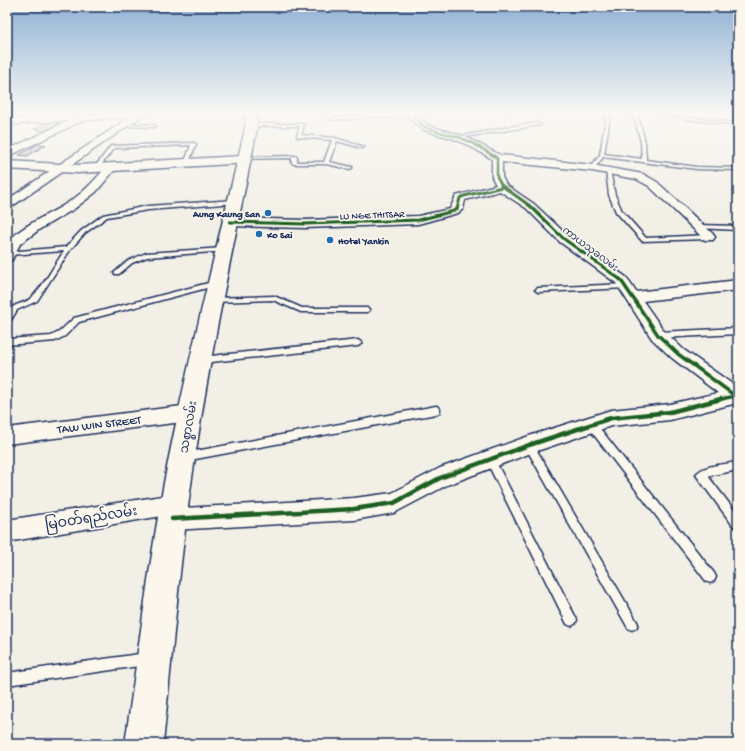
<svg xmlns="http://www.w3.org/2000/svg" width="745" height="751" font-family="'Gochi Hand','Noto Sans Myanmar',sans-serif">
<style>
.building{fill:#bdc0c4;stroke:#1b2f5e}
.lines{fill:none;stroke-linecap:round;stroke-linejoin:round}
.service-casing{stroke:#1b2f5e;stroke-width:3}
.minor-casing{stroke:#1b2f5e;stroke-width:3}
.secondary-casing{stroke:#1b2f5e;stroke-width:3}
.primary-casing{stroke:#1b2f5e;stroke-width:3}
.service{fill:#fbf7ec;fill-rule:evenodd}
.minor{fill:#fbf7ec;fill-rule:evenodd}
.secondary{fill:#fbf7ec;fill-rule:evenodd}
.primary{fill:#fbf7ec;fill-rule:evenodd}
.cycleway-far3-casing{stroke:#fbf7ec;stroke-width:4}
.cycleway-far2-casing{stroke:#fbf7ec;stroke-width:5}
.cycleway-far1-casing{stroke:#fbf7ec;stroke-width:6}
.cycleway-casing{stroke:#fbf7ec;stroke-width:7}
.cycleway-far3{stroke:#1b5e20;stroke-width:2.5}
.cycleway-far2{stroke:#1b5e20;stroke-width:3}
.cycleway-far1{stroke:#1b5e20;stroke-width:3.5}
.cycleway{stroke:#1b5e20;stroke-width:4.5}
.poi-dot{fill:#1f6fb2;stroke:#fbf7ec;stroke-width:1.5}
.labels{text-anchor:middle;stroke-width:3.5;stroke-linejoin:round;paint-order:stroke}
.far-poi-label{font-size:10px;font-weight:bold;fill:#1b2f5e;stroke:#fbf7ec;text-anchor:start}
.far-street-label{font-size:10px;fill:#1b2f5e;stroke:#fbf7ec}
.street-label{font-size:12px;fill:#1b2f5e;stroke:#fbf7ec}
.near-street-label{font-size:14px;fill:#1b2f5e;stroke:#fbf7ec}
</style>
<rect width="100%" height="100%" fill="#f2efe6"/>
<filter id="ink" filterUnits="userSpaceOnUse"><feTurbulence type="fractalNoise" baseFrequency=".025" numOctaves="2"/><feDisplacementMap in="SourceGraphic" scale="8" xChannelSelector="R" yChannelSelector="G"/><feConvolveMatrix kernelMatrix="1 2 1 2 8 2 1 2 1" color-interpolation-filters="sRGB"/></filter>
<g filter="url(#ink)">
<g class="building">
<polygon points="49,122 59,123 45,131 34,129"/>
<polygon points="38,144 46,145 27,156 19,155"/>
</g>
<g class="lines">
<g class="service-casing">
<g id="service">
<polygon points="608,113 612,113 610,117 604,154 642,159 641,142 633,113 637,113 645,142 646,160 697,167 738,168 738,170 697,169 603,157 594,169 590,169 590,168 600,155 606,117"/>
<polygon points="663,113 669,113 686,117 738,123 738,125 686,119"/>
<polygon points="371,115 414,116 416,117 414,118 371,117 333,120 331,119 333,118"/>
<polygon points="539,123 541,124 540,125 459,138 457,137 514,126"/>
<polygon points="126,124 154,125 156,126 154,127 125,126 125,124"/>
<polygon points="251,124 302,124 304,125 301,135 335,138 364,147 362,148 337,141 329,162 352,167 352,168 350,169 326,164 294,164 292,163 292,158 241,159 241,158 243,157 295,156 297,157 297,162 324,162 332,140 297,137 300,126 250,126 250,124"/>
<polygon points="194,143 196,144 188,165 184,164 191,145 114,148 98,169 94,168 111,146"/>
<polygon points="606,170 610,171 615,195 622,211 646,238 709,235 712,237 709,239 642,241 616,212 609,195"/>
<path d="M234,200L236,201V203L148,210L107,217L85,233L70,250L37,301L17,310L10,322L7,323C7,299 23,308 33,296C44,285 55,264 64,251L9,255L7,254V252L66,247L81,231L103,215L148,206Z"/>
<polygon points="698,225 738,226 738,230 696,228 696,226"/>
<polygon points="224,248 227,250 226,251 147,257 132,263 119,274 115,274 114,273 128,261 146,253"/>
<polygon points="216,281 218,281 218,285 79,322 65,336 55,341 7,345 7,339 51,336 59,332 74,318"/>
<polygon points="626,284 629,286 628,288 538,292 535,290 538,288"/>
<polygon points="274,296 302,308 367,308 370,310 367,312 301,312 273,300 213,302 210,300 213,298"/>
<polygon points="738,328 738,334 659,338 655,335 659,332"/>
<polygon points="358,340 362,343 358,346 202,363 198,360 202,357"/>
<polygon points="436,406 439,407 440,410 439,413 436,414 185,461 182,460 180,457 182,454 185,453"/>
<polygon points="591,420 594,421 714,573 716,577 714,581 710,583 706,581 588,427 587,424 588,421"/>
<polygon points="529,441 532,442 636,620 638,624 636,628 632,630 628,628 526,448 524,445 526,442"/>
<polygon points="490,455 493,456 575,616 577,620 575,624 571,626 567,624 487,462 485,459 487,456"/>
<path d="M738,462V470L708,476L738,515V528L734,527L696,475C701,465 727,464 738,462Z"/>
<polygon points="146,653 150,655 152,659 150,663 146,665 7,685 7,673"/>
</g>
</g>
<g class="minor-casing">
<g id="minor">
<polygon points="107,113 144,113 145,114 11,207 7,208 7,200 130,117 108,118 82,121 7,157 7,150 68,121 53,121 7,125 7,119 53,115 78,117"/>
<path d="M409,113H417L419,118L429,126L464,136L500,155L592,165L643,174L657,182L713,234L715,237L713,240H705L649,186L636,179L592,171L502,162V177L506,185L534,204L568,236L626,277L636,292L738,280V290L643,301L664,331L684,350L738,388V405L733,404L670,420L611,426L531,453L447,485L394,513L354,520L172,530L164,527L161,519L162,516L7,542V520L175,494L182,497L186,504L184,508L354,498L392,493L440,468L529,436L611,410L670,404L718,393L672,358L652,339L616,283L560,242L526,208L500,191L465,200L463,209L458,213L418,224L305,228L230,226L226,225L224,222L226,219L230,218L305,220L418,216L450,209L456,196L496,185L492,177V159C481,152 470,146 459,141C440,132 417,135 409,113Z"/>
<path d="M111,165L116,168L96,192L74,209L40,229L20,244L12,260L7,261C7,254 5,246 10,240C23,225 48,215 64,205C82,195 94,181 107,166Z"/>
<polygon points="190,405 196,408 199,413 196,418 190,421 7,444 7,428"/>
</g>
</g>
<g class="secondary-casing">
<polygon id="secondary" points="243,156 248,157 249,160 248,163 78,173 7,169 7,161 78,165"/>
</g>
<g class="primary-casing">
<path id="primary" d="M246,113H256L257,129C235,238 211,348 195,458C180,553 173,649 163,744H125C139,648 150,552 169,457C191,347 219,238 245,129Z"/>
</g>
<use href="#service" class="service"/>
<use href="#minor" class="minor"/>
<use href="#secondary" class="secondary"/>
<use href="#primary" class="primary"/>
<g class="cycleway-far3-casing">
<path id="cycleway-far3" d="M413,113C421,133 444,131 461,138C474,143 486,151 497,158V177L502,186"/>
</g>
<g class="cycleway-far2-casing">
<g id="cycleway-far2">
<polyline points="501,185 530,206 564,239 621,280"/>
<polyline points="230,222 305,224 418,220 454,211 457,209 460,198 464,196 502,187"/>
</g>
</g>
<g class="cycleway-far1-casing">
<g id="cycleway-far1">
<polyline points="620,279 658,335 678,354 738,398"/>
<polyline points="717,400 735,396"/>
</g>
</g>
<g class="cycleway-casing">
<polyline id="cycleway" points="172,519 354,509 394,503 440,478 529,445 611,418 670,412 721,399"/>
</g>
<use href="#cycleway-far3" class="cycleway-far3"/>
<use href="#cycleway-far2" class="cycleway-far2"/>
<use href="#cycleway-far1" class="cycleway-far1"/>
<use href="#cycleway" class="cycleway"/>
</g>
</g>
<linearGradient id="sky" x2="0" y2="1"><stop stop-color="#8fb1d4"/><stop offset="0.52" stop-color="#f9f8f4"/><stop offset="1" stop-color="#f9f8f4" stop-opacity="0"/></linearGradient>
<rect width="745" height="218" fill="url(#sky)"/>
<g class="poi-dot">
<circle cx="268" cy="213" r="4"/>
<circle cx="259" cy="234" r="4"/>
<circle cx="330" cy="240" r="4"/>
</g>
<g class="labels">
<g class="far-poi-label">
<text x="260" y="217" text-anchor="end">Aung Kaung San</text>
<text x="267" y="238">Ko Sai</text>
<text x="338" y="244">Hotel Yankin</text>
</g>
<g class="far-street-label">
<text transform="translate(372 214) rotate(-2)" y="4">LU NGE THITSAR</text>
<text transform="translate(591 248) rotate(37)" y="4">ကာယသုခလမ်း</text>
</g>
<g class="street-label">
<text transform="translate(99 424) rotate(-7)" y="4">TAW WIN STREET</text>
<text transform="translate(188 427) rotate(-80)" y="4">သစ္စာလမ်း</text>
</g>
<g class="near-street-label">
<text transform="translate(91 517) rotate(-9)" y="5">မြဝတ်ရည်လမ်း</text>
</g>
</g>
<rect width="745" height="751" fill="none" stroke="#fbf7ec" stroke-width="24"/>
<rect x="12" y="12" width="721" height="727" fill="none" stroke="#1b2f5e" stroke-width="1.5" filter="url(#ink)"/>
</svg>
